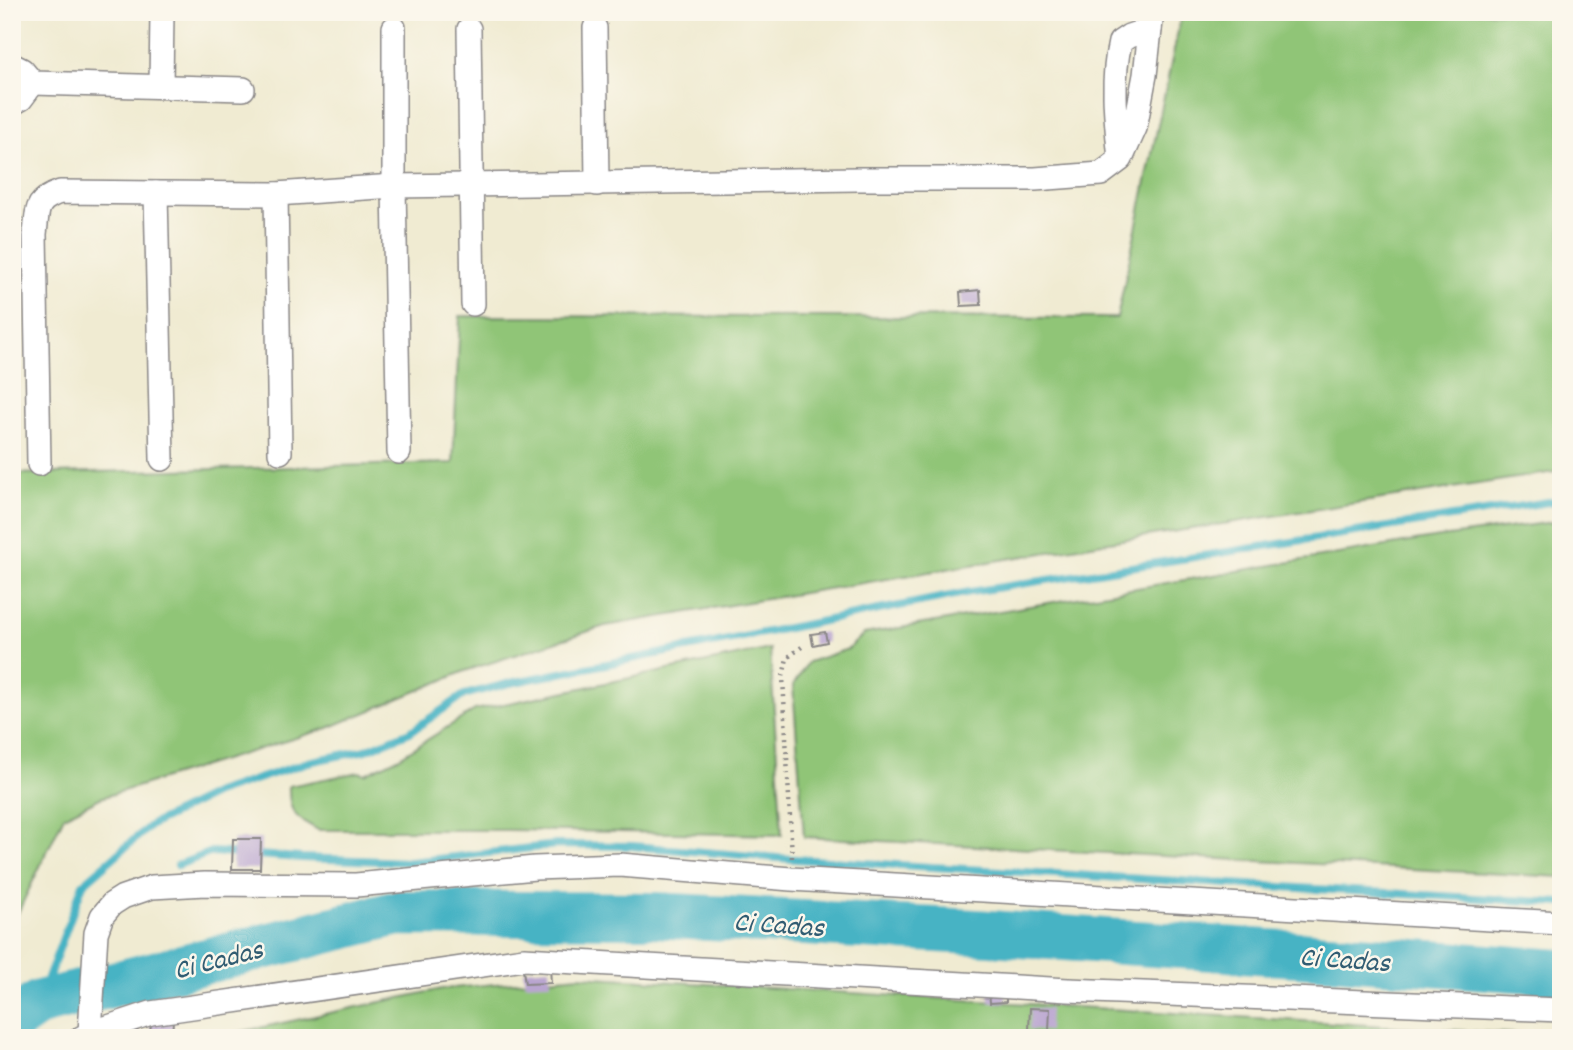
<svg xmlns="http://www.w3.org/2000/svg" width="1573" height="1050" font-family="Dekko,sans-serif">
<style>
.green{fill:#90c577;stroke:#597459;stroke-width:2}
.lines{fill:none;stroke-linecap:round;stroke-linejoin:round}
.stream{stroke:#47b3c4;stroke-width:8}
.river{stroke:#47b3c4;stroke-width:46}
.building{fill:#b9a5d0}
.minor-casing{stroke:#898686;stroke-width:26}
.path{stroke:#898686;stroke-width:4.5;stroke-dasharray:2 5;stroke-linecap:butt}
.minor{stroke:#fff;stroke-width:23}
.labels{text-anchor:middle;stroke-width:5;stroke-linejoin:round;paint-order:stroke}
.water-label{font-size:28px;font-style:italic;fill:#315c72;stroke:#fbf7ec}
</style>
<rect width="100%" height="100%" fill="#fbf7ec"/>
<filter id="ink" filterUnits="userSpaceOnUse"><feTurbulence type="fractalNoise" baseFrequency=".0143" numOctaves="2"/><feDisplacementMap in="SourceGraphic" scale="14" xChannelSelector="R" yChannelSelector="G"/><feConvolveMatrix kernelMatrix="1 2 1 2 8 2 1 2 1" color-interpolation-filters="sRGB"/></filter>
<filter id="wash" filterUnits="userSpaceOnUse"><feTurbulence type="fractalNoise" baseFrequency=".00686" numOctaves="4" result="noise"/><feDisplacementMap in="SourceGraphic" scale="28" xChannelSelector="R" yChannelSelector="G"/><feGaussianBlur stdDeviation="1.57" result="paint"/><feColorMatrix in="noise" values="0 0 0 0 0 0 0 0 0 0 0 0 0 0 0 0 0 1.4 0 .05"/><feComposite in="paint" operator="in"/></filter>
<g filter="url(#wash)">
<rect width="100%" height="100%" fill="#f0ebd2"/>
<g class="green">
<polygon points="1182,12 1561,12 1561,471 1127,539 605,626 465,671 328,728 100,798 64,816 12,925 12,474 453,463 460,316 1117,318"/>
<polygon points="1561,521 1561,877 804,837 793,686 808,662 848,649 864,634 1433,538"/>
<path d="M770,649L782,835L509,830H318C295,817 288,813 289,786L359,772L365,774L398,758L475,710Z"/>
<polygon points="579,976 1561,1037 1561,1038 212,1038 442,989"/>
</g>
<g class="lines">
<g class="stream">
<polyline points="178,865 212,852 301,858 411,862 556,845 632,846 777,858 1561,903"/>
<polyline points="39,1003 83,884 151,825 216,793 308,762 366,750 410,732 464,695 510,683 970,592 1561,500"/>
</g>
<polyline class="river" points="12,1022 39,1003 398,913 653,915 975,932 1561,972"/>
</g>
<g id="blocks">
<g class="building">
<polygon points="980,290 981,305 961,306 960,292"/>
<polygon points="825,632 827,642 813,645 811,634"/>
<polygon points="233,839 261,839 260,869 232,869"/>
<polygon points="550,968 551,983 525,984 523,970"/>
<polygon points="989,991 1006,991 1006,1002 990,1003"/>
<polygon points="1030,1008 1050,1009 1049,1031 1029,1030"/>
<polygon points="151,1018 173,1019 172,1038 150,1038"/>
<polygon points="116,1027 138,1032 137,1038 105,1038"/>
</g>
</g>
</g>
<g filter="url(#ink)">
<use href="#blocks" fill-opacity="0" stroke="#898686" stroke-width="2"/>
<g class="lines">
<g class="minor-casing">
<g id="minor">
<polyline points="394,28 394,186 399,452"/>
<polyline points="595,28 597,184"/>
<polyline points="469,29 473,304"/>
<polyline points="12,65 22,70 33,83 243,89"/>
<polyline points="161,86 162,12"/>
<polyline points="12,104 21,99 33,83"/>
<path d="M1120,159C1116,120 1111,80 1120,42L1129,36L1150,29"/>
<polyline points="156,193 162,459"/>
<polyline points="276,194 280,452"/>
<path d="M39,464L35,234C38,210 34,201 60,192L276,194L394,186L859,179H1035L1101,174L1121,159L1135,128L1145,75L1152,12"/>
<polyline points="90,1033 151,1013 524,959 1068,990 1561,1010"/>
<polyline points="81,1038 90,1033 96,933 102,916 112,904 123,897 152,887 205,884 356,885 535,868 620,865 791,879 1561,923"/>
</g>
</g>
<polyline class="path" points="792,858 783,677 787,658 803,646"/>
<use href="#minor" class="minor"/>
</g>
</g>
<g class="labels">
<g class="water-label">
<text transform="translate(779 923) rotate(4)" y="10">Ci Cadas</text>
<text transform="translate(218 958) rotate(-14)" y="10">Ci Cadas</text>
<text transform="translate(1345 958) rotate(4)" y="10">Ci Cadas</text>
</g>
</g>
<rect width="1573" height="1050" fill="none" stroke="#fbf7ec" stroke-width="42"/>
</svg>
